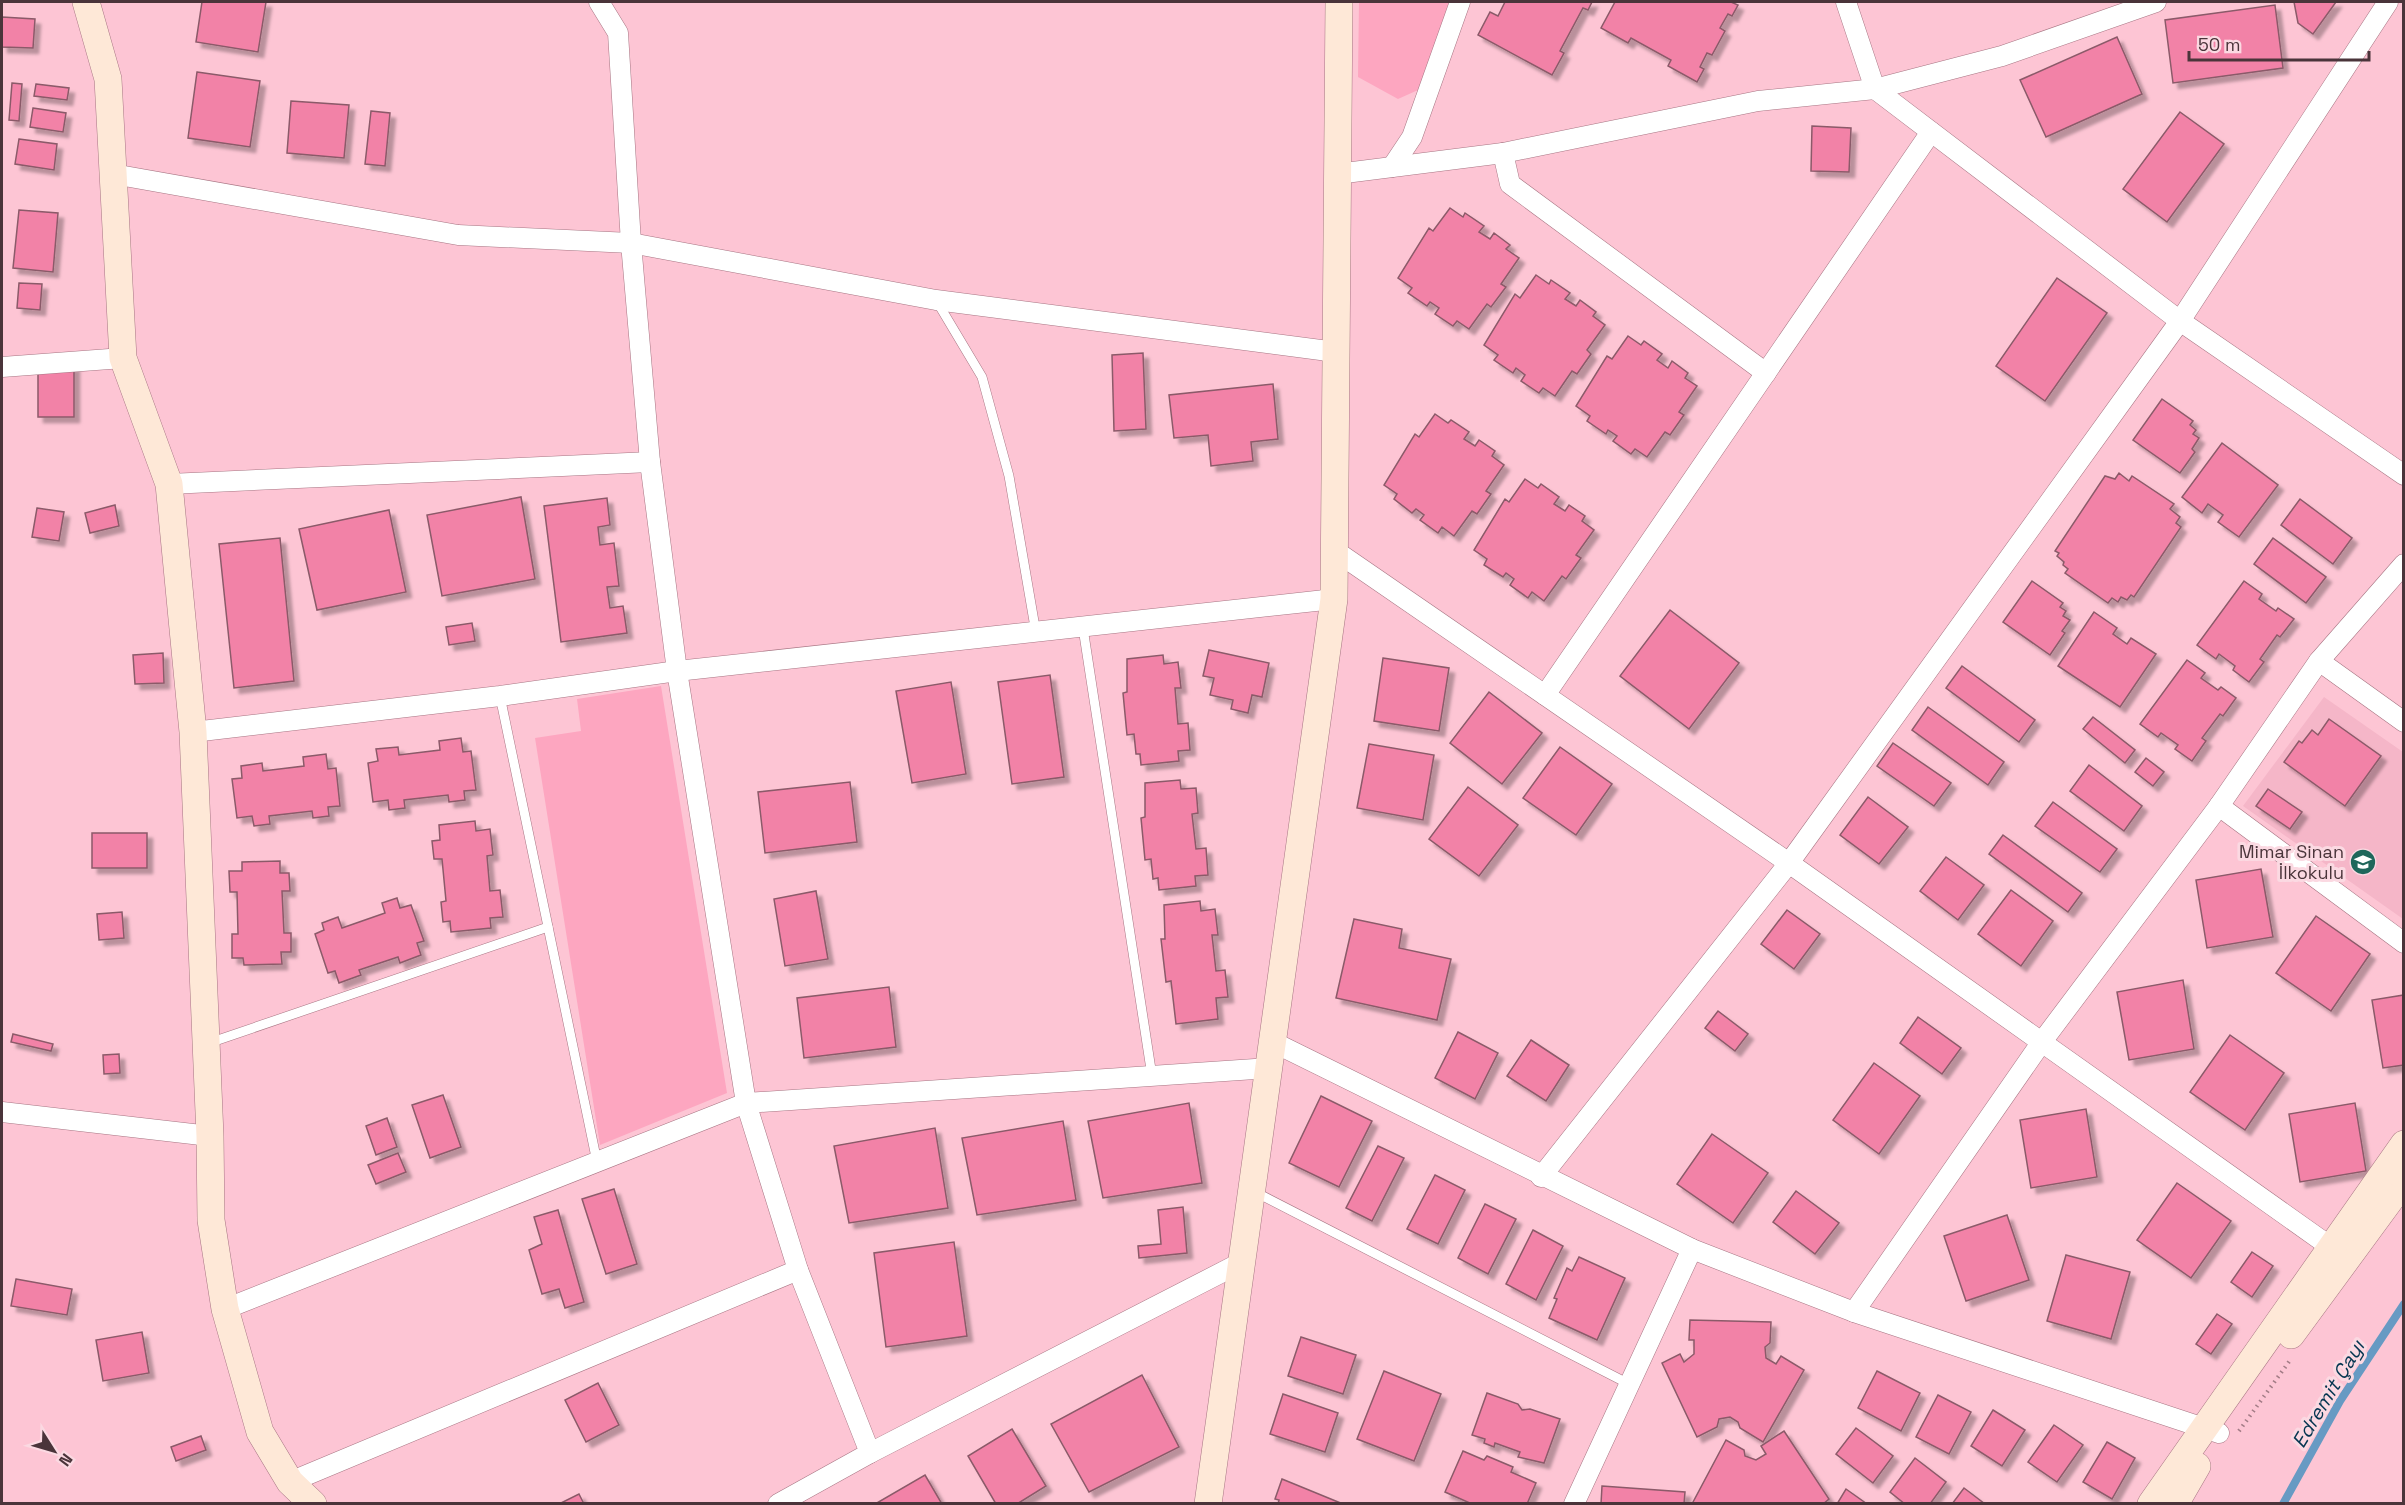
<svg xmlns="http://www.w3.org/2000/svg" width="2405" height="1505" font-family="'Space Grotesk',sans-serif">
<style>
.built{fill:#f5b6c8}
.green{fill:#fda6c0}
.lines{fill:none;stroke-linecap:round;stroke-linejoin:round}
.stream{stroke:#679ac3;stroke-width:8}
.building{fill:#f282a7;stroke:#8b5a69;stroke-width:1.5;filter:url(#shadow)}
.lane-casing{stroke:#a77583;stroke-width:10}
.street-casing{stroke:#a77583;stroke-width:21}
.secondary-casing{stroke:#a77583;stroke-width:28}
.path{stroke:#a37c86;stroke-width:4;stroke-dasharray:1.5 4.5;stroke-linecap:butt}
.lane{stroke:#fff;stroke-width:9}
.street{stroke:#fff;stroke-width:20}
.secondary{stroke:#fee8d7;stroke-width:27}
.labels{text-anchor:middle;stroke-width:6;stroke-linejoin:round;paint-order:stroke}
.poi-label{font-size:18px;fill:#4a343a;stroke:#fbd9e2;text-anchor:end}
.water-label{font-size:20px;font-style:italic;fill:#043550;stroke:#fbd9e2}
</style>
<defs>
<filter id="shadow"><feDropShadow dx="5.5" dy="5.5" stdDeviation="1.5" flood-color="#0004"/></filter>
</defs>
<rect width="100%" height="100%" fill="#fdc5d4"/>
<polygon class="built" points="2324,697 2403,752 2403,919 2243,806"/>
<g class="green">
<polygon points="1359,2 1456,2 1427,86 1398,99 1358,77"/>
<polygon points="661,686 727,1093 600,1145 535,738 581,731 577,699"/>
</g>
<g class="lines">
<polyline class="stream" points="2283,1504 2340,1401 2404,1304"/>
</g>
<g class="building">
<polygon points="202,2 266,2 258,52 196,42"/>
<polygon points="1505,2 1592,2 1588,10 1583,8 1560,51 1564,53 1552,75 1478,35 1490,12 1498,16"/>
<polygon points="1615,2 1731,2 1738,5 1732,16 1728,14 1720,28 1725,31 1712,55 1707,53 1700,67 1704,69 1697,82 1668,66 1671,60 1631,38 1628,43 1601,28"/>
<polygon points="2294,2 2336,2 2313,34 2298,23"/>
<polygon points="2275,5 2283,68 2173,83 2165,20"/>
<polygon points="2,17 35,19 33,48 2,47"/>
<polygon points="2117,37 2142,94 2046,137 2020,80"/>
<polygon points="197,72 260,81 250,147 188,138"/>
<polygon points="12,83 22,84 19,121 9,120"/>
<polygon points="36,84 69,88 67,100 34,96"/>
<polygon points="291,101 349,105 344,158 287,153"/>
<polygon points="33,108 66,113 63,132 30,127"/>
<polygon points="371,111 390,113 385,166 365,164"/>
<polygon points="2180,112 2224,144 2167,222 2123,189"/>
<polygon points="1812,126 1851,128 1849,172 1811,171"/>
<polygon points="19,139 57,144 54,170 15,164"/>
<polygon points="1450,208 1463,217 1465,213 1484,226 1479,232 1490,239 1494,233 1510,245 1506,249 1519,258 1501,284 1506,287 1491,307 1487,304 1469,329 1457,321 1453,326 1435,314 1439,308 1430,302 1427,306 1408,293 1412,288 1398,278 1429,228 1433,231"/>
<polygon points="19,210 58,213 53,272 13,268"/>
<polygon points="1536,275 1549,284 1551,280 1570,293 1565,299 1576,306 1580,300 1596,312 1593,316 1605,325 1587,350 1591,354 1577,374 1572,371 1555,396 1543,388 1539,393 1521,381 1525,375 1516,368 1513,373 1494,360 1498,355 1484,345 1515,294 1520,298"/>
<polygon points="2057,278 2107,313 2045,401 1996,366"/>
<polygon points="19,283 42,284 40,310 17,308"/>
<polygon points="1628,336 1641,345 1644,341 1662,354 1657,360 1668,368 1672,361 1688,373 1685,378 1697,386 1679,412 1684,415 1670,435 1665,432 1647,457 1635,449 1631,454 1613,441 1617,436 1608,430 1606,434 1587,421 1590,416 1576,406 1607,356 1612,359"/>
<polygon points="1143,353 1146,429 1114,431 1112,355"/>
<rect x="38" y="365" width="36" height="52"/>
<polygon points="1273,384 1278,439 1251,442 1253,461 1211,466 1208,435 1174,438 1169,395"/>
<polygon points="2162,399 2193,421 2190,425 2196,430 2193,434 2199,438 2192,449 2195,452 2180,473 2133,440"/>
<polygon points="1435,414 1448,423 1451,420 1469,432 1464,439 1475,446 1479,440 1495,451 1492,456 1504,465 1486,491 1491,494 1477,514 1472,511 1454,536 1442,527 1438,533 1420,520 1424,515 1416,509 1412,513 1394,499 1397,494 1384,485 1415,434 1419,437"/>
<polygon points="2222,443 2278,485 2239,537 2218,522 2223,515 2208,504 2202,513 2182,497"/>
<polygon points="2119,473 2129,481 2132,476 2174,504 2170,509 2180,517 2176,523 2181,527 2134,597 2131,595 2127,600 2121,597 2118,602 2112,598 2108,603 2065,573 2068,569 2063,565 2064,562 2057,556 2059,553 2055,551 2105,476 2115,479"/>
<polygon points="1525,479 1538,488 1541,484 1559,497 1554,504 1565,511 1569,505 1585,516 1582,521 1594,530 1576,555 1581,558 1566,579 1562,576 1544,601 1532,592 1528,598 1510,585 1514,579 1506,573 1503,577 1484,565 1487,559 1474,550 1505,499 1509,502"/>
<polygon points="521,497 535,579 442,596 427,515"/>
<polygon points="607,498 610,525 598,527 600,545 614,543 619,586 607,587 610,608 623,606 627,633 561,642 544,506"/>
<polygon points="2300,499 2352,538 2333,564 2281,525"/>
<polygon points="115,505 119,526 90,533 85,513"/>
<polygon points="37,508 64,512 59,541 32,537"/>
<polygon points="389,510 406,592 317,610 299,529"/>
<polygon points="280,538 294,681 234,688 219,544"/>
<polygon points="2273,538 2326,577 2306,603 2254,564"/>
<polygon points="2032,581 2063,603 2060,607 2066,611 2063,616 2070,620 2062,631 2065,633 2050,655 2003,622"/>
<polygon points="2244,581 2262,594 2259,599 2276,611 2278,608 2294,619 2280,637 2277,635 2260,659 2264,662 2249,682 2233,670 2235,666 2219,654 2216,659 2197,645"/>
<polygon points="1670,610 1739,663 1689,729 1620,676"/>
<polygon points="2094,612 2117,628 2113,634 2127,644 2131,638 2156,654 2120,707 2058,666"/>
<polygon points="472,623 475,641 449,645 446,627"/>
<polygon points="1209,650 1269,663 1262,697 1252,695 1248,713 1231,709 1233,700 1210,695 1214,678 1203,676"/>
<polygon points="163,653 164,683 135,684 133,655"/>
<polygon points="1163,655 1164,664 1178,662 1181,688 1175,688 1178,724 1188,723 1190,750 1178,751 1179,761 1141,765 1140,754 1136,754 1134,734 1127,735 1123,693 1127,692 1127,659"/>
<polygon points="1383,658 1449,668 1439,731 1374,721"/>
<polygon points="2187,660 2205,673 2201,678 2218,690 2221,687 2236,698 2223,716 2220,714 2202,738 2206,741 2192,761 2175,749 2178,745 2161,733 2158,737 2140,724"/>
<polygon points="1962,666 2035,720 2019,742 1946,688"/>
<polygon points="1050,675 1064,777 1012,784 998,682"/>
<polygon points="951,682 966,774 912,783 896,691"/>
<polygon points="1489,692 1542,733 1502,784 1450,743"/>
<polygon points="1928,707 2004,762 1988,785 1912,730"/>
<polygon points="2093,717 2135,750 2125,763 2083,729"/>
<polygon points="2329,719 2381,756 2345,806 2284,762 2299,741 2302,743 2312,730 2318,735"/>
<polygon points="461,738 463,752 471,751 476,790 464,791 465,800 449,802 448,795 404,800 405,808 389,810 388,800 373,802 368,763 378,761 376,749 398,747 399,755 440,750 439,741"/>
<polygon points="1893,743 1951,783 1934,806 1877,766"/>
<polygon points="1369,744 1434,755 1423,820 1357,808"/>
<polygon points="1560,747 1612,784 1576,835 1523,798"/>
<polygon points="326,754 328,769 336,768 340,806 328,807 329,816 313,818 312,811 269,816 270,824 254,826 252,816 237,818 232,779 242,778 241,766 262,763 263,771 304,766 303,757"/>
<polygon points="2146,758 2164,772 2153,786 2135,772"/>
<polygon points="2089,765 2142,806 2124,831 2070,791"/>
<polygon points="1180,780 1181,789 1196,788 1198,813 1192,814 1196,849 1206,848 1208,875 1195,876 1196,886 1159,890 1158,878 1153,879 1151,859 1145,860 1141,818 1145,817 1145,783"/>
<polygon points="850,782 857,842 765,853 758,792"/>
<polygon points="1468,787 1518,825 1479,876 1429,839"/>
<polygon points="2268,789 2302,812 2290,829 2256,806"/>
<polygon points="1868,797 1908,827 1879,864 1840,835"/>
<polygon points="2053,802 2117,849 2100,872 2035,826"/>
<polygon points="475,821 476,831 490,829 493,855 487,856 490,891 500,890 503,917 490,918 491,928 451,932 450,921 443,922 441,902 446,901 442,859 434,859 432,841 440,840 439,825"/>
<rect x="92" y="833" width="55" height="35"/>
<polygon points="2003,835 2082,893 2068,912 1989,854"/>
<polygon points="1946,857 1984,885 1958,920 1920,891"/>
<polygon points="280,861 280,873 289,873 290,891 282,891 284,933 291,933 291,952 281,952 282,964 244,965 243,958 232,958 232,934 238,934 237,892 230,892 229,871 242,871 242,862"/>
<polygon points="2261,869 2273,937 2207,948 2196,880"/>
<polygon points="2011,890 2053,921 2021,966 1978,934"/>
<polygon points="816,891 828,959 785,966 774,899"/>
<polygon points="397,898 400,908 411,905 424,941 417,943 421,955 400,963 398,957 359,970 361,975 339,983 335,971 328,973 315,934 324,930 322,923 338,917 342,928 385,913 382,903"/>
<polygon points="1200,901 1201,911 1215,909 1218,935 1212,935 1216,971 1225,970 1228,997 1216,998 1218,1019 1176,1024 1171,981 1166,982 1161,939 1165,939 1164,905"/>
<polygon points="1787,910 1820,934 1794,969 1761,944"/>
<polygon points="122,912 124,938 99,940 97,914"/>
<polygon points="2316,916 2370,954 2331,1011 2276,973"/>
<polygon points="1354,919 1402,929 1399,948 1451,959 1437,1020 1336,998"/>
<polygon points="2183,980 2194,1049 2129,1060 2117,992"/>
<polygon points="889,987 896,1047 804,1058 797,998"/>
<polygon points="2404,995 2404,1065 2383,1068 2372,1000"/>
<polygon points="1718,1011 1748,1034 1735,1051 1705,1028"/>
<polygon points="1918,1017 1961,1048 1942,1074 1900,1043"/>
<polygon points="1458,1032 1498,1053 1475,1099 1435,1078"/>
<polygon points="13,1034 53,1044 51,1051 11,1042"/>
<polygon points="2230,1035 2284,1073 2245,1130 2190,1092"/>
<polygon points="1531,1040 1569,1065 1546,1101 1507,1076"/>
<polygon points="119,1054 120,1073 104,1074 103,1055"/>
<polygon points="1874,1063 1920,1096 1879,1154 1833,1120"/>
<polygon points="443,1095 461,1147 430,1158 412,1105"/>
<polygon points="1321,1096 1372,1121 1339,1187 1289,1163"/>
<polygon points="1189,1103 1202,1183 1103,1198 1088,1121"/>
<polygon points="2355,1103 2366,1171 2300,1182 2289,1114"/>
<polygon points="2086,1109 2097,1177 2031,1188 2020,1120"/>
<polygon points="387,1118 397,1147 376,1155 366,1126"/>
<polygon points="1063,1121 1076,1200 977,1215 962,1138"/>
<polygon points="935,1128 948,1208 849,1223 834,1146"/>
<polygon points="1712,1134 1768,1173 1733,1223 1677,1184"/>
<polygon points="1378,1146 1404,1158 1372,1221 1346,1208"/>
<polygon points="398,1153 406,1172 376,1184 368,1165"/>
<polygon points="1435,1175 1465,1190 1438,1244 1407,1229"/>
<polygon points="2177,1183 2231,1221 2191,1278 2137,1240"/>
<polygon points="614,1189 637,1264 606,1274 582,1199"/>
<polygon points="1796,1191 1839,1223 1815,1254 1773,1222"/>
<polygon points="1485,1204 1516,1219 1488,1274 1458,1258"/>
<polygon points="1183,1207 1187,1253 1139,1258 1138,1246 1161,1244 1158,1210"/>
<polygon points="558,1210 584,1302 565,1308 559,1289 542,1294 529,1250 542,1244 534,1217"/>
<polygon points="2007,1215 2029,1280 1966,1301 1944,1236"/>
<polygon points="1533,1230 1563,1246 1536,1300 1506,1284"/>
<polygon points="954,1242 967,1336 886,1347 874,1253"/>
<polygon points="2252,1252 2273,1266 2252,1297 2231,1282"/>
<polygon points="2066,1255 2130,1272 2111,1339 2047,1321"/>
<polygon points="1579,1257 1625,1278 1597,1340 1549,1318 1557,1299 1554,1298 1567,1268 1572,1271"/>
<polygon points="16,1279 72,1289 67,1315 11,1306"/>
<polygon points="2217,1314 2232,1324 2211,1354 2196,1344"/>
<polygon points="1690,1320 1771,1322 1770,1343 1765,1347 1766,1358 1776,1364 1781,1356 1804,1370 1763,1442 1740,1428 1738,1422 1730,1417 1719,1419 1717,1427 1697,1437 1662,1363 1680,1354 1684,1362 1694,1354 1694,1340 1689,1340"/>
<polygon points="142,1332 149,1373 103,1381 96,1340"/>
<polygon points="1301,1337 1356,1355 1343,1394 1288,1376"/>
<polygon points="1384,1371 1441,1394 1414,1461 1357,1439"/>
<polygon points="1877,1371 1920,1393 1901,1431 1858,1408"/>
<polygon points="1142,1375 1179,1447 1089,1492 1051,1424"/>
<polygon points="598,1383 619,1425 586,1442 565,1400"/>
<polygon points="1487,1393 1518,1404 1522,1410 1530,1409 1560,1419 1544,1463 1518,1457 1520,1452 1495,1443 1494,1447 1484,1443 1485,1439 1472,1435"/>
<polygon points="1283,1394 1338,1413 1325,1452 1270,1434"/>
<polygon points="1938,1395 1971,1412 1949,1454 1916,1437"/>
<polygon points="1993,1410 2025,1430 2002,1466 1971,1446"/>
<polygon points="2054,1425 2083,1445 2057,1482 2028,1462"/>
<polygon points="1856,1428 1893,1456 1873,1483 1836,1454"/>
<polygon points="1012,1429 1046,1486 1017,1504 996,1504 968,1456"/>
<polygon points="1784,1431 1829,1499 1823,1504 1692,1504 1726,1440 1744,1450 1745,1456 1756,1460 1766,1454 1761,1446"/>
<polygon points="201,1436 206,1450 176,1461 171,1447"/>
<polygon points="2107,1442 2135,1458 2112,1499 2083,1482"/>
<polygon points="1463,1451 1484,1460 1487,1456 1513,1467 1511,1472 1536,1483 1527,1504 1472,1504 1445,1492"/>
<polygon points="1915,1458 1946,1482 1930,1504 1905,1504 1890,1492"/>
<polygon points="925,1475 942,1504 875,1504"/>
<polygon points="1282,1479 1343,1504 1278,1504 1279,1500 1275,1499"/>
<polygon points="1602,1486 1685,1492 1684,1504 1601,1504"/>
<polygon points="1964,1488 1985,1504 1952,1504"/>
<polygon points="1846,1489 1867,1504 1837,1504"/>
<polygon points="579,1494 584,1504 559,1504"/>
</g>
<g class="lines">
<g class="lane-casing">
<g id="lane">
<polyline points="936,300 982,377 1009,476 1036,633"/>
<polyline points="1083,628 1152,1076"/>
<polyline points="500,696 597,1162"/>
<polyline points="209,1043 548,927"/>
<polyline points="1255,1192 1629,1384"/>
</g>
</g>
<g class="street-casing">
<g id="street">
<polyline points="599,2 618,33 631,243 650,462 677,671 746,1103 798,1270 870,1453 778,1504"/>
<polyline points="1846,2 1875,89 2180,321 2404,475"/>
<polyline points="1503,153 1510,184 1766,373"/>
<polyline points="1392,167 1412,137 1460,2"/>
<polyline points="113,174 458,235 631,243 936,300 1336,352"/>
<polyline points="1337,174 1503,153 1758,101 1875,89 2002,56 2156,2"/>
<polyline points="2,367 123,358"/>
<polyline points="169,484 650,462"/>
<polyline points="1334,550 1789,863 2342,1255"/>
<polyline points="2319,661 2404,722"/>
<polyline points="1545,695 1931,132"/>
<polyline points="193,732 500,696 677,671 1334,599"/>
<polyline points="2219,806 2404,943"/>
<polyline points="1273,1042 1692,1249 1854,1312 2219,1433"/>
<polyline points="2,1112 210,1136"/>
<polyline points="1541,1177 1789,863 2180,321 2388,2"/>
<polyline points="225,1309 746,1103 1270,1068"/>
<polyline points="1854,1312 2041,1043 2219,806 2319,661 2404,564"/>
<polyline points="870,1453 1242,1262"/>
<polyline points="290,1482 798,1270"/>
<polyline points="1574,1504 1692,1249"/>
</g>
</g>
<g class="secondary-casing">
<g id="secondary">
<polyline points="86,2 108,79 123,358 169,484 193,732 210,1136 211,1220 225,1309 260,1432 290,1482 313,1504"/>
<polyline points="2291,1335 2404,1181"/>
<polyline points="1208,1504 1334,599 1339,2"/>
<polyline points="2151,1504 2404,1144"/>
<polyline points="2175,1504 2197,1466"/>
</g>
</g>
<polyline class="path" points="2239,1431 2291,1359"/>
<use href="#lane" class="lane"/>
<use href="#street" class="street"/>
<use href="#secondary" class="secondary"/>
</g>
<defs>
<g id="school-disc" transform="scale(1.35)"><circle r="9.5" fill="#1f675b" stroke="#fbd9e2"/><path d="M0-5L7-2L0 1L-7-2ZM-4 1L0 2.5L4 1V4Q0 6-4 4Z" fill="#fff"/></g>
</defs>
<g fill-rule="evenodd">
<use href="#school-disc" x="2363" y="862"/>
</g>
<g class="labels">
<g class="poi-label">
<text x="2344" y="858">Mimar Sinan<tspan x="2344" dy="21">İlkokulu</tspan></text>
</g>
<g class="water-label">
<text transform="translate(2328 1394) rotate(-59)" y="7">Edremit Çayı</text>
</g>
</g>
<rect width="2405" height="1505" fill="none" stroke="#4a343a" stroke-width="6"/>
<g transform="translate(54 1451) rotate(127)" stroke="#fbd9e2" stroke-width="4.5" paint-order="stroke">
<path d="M0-4.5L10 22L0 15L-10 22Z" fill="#4a343a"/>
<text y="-9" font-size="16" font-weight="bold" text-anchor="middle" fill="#4a343a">N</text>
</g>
<path d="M2189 51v9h180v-9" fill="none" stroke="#4a343a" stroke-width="3"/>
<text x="2198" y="51" font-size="18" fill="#4a343a" stroke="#fbd9e2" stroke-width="4.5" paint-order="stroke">50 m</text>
</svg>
